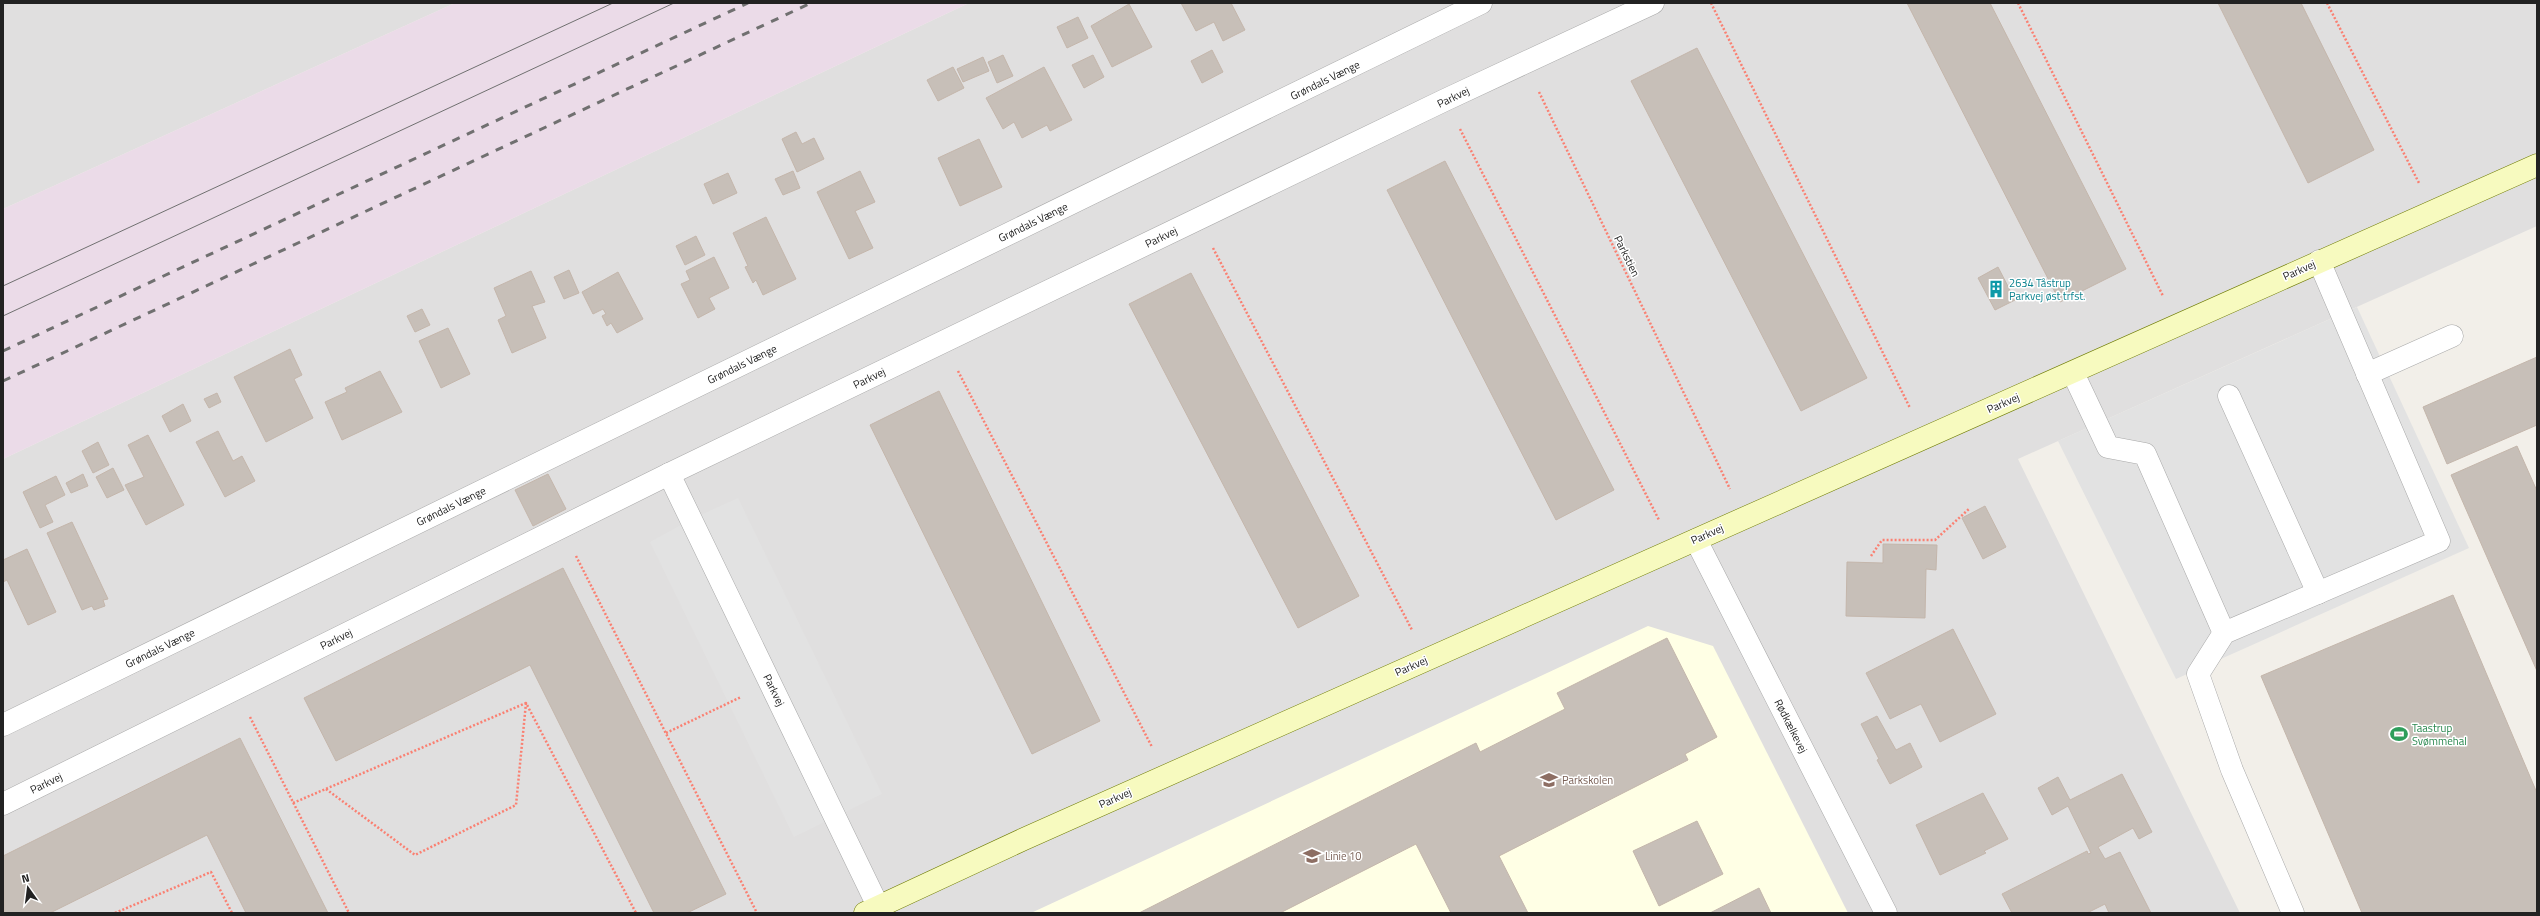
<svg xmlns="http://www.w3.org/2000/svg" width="2540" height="916" font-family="'Titillium Web',sans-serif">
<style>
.residential{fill:#e0dfdf}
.industrial{fill:#ebdbe8}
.education{fill:#ffffe5}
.parking{fill:#e2e2e2}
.building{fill:#c7bfb8;stroke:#c4b6ab}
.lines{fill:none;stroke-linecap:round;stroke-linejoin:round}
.lane-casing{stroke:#a9a9a9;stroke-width:23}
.street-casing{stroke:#a9a9a9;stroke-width:23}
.secondary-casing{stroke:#707d05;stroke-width:23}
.path{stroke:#fa8072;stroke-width:2.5;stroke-dasharray:2 2;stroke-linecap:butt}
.lane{stroke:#fff;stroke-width:22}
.street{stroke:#fff;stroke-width:22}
.secondary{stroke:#f7fabf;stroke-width:22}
.tram{stroke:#707070;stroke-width:1}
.rail{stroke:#707070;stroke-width:3;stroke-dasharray:8 8;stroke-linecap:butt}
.labels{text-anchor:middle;stroke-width:3;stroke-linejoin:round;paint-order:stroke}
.street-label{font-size:11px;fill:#222;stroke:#fff}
.culture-label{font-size:11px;fill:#0d838f;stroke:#fff;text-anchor:start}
.leisure-label{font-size:11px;fill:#27864d;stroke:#fff;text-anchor:start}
.education-label{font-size:11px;fill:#785e54;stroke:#fff;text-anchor:start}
</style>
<rect width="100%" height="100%" fill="#f2efe9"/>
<g class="residential">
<polygon points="3,3 455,3 3,209"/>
<polygon points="969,3 2537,3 2537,226 2018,459 2240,913 3,913 3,459"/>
</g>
<polygon class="industrial" points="455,3 969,3 3,459 3,209"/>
<polygon class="education" points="1648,626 1713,646 1848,913 1031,913"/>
<g class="parking">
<polygon points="2357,307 2469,548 2176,679 2058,441"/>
<polygon points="738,498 882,794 794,837 650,542 692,519"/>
</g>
<g class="building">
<polygon points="1181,3 1231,3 1245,30 1223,41 1214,22 1196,31"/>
<polygon points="1907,3 1990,3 2126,269 2060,302"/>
<polygon points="2218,3 2301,3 2374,150 2308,183"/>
<polygon points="1129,4 1152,47 1112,67 1091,26"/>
<polygon points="1078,17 1088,38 1067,48 1057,27"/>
<polygon points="1697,48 1867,378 1801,411 1631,81"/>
<polygon points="1212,50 1223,72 1202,83 1191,61"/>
<polygon points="1003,55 1013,76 997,83 988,62"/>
<polygon points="1093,55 1104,77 1084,88 1072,65"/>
<polygon points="983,57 989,71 963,82 957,69"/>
<polygon points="953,67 964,88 938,101 927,80"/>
<polygon points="1044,67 1072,120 1050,131 1047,125 1022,138 1014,122 1003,129 986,98"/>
<polygon points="796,132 802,144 814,138 824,159 797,172 782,139"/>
<polygon points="979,139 1002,187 960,206 938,158"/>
<polygon points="1445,161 1614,490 1556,520 1387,190"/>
<polygon points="793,171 800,188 783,195 775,179"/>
<polygon points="860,171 875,202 855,211 873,248 849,259 817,192"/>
<polygon points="728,173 737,193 713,204 704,184"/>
<polygon points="766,217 796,279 763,295 756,280 753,283 745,267 748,266 733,233"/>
<polygon points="696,236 705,255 685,265 676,246"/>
<polygon points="714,257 729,288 709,298 715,309 698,318 681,284 690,280 686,271"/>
<polygon points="1998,267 2015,300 1995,310 1978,278"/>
<polygon points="569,270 579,293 564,299 554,277"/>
<polygon points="531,271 545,302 532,306 546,338 512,353 498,320 506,316 494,288"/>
<polygon points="618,272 643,319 617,333 611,323 607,326 602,316 606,314 603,309 593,314 582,292"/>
<polygon points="1191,273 1359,596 1298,628 1129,304"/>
<polygon points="422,309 430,325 415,332 407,316"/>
<polygon points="448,328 470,374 441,388 419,341"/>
<polygon points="290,349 302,375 294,379 313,418 266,442 234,377"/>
<polygon points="2537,357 2537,425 2447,464 2423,407"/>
<polygon points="380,371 402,412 342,440 325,402 347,392 345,388"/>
<polygon points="939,391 1100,721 1032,754 870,425"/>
<polygon points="217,393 221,402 209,408 204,399"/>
<polygon points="183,404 191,421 170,432 162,416"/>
<polygon points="218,431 233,461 242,456 255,481 225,497 196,442"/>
<polygon points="148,435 184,505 146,525 125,485 144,477 128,445"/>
<polygon points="98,442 109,465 93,473 82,451"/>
<polygon points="2517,446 2537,491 2537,671 2451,475"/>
<polygon points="113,468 124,490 107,498 96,477"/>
<polygon points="83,474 88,486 71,493 66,483"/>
<polygon points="548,474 566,509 533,526 515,490"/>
<polygon points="56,476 65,495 45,505 53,522 40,528 23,492"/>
<polygon points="1985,506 2006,547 1983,559 1962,518"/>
<polygon points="72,522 108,599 103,600 105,606 94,610 92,606 82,610 47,533"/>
<polygon points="1883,544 1937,545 1936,570 1926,569 1925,618 1846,616 1847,562 1883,563"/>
<polygon points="27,549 56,612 28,625 7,580 3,582 3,560"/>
<polygon points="563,568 726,894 687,913 654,913 530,665 336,761 304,698"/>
<polygon points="2453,595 2537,793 2537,913 2362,913 2261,676"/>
<polygon points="1953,629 1996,714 1940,742 1921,704 1890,719 1866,673"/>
<polygon points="1667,638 1717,737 1685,754 1688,760 1499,856 1528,913 1451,913 1416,844 1280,913 1139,913 1476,743 1480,752 1565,709 1557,693"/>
<polygon points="1877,716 1896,750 1910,743 1922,767 1890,784 1877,760 1879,759 1861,724"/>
<polygon points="240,738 328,913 246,913 207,835 50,913 4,913 3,856"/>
<polygon points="2122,774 2152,832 2139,839 2133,828 2098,847 2105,859 2120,852 2151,913 2109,913 2105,904 2087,913 2012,913 2002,894 2087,851 2088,854 2091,853 2068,806 2052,815 2038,788 2058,777 2070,800"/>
<polygon points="1983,793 2008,839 1984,851 1986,853 1940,875 1916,825"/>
<polygon points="1697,821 1723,874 1659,906 1633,851"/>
<polygon points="1759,888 1771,913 1710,913"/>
</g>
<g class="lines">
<g class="lane-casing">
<g id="lane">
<polyline points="2073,373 2108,447 2145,454 2224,633"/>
<polyline points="2367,374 2452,336"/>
<polyline points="2229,396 2318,593"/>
<polyline points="2293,913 2232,770 2198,674 2224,633 2439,541 2319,261"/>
</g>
</g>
<g class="street-casing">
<g id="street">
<polyline points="669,474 878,906"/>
<polyline points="1696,540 1886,913"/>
<polyline points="3,725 1481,3"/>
<polyline points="3,804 669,474 1445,100 1653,3"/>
</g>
</g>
<g class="secondary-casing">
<polyline id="secondary" points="865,913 1024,839 2537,165"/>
</g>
<g class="path">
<polyline points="1711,3 1910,408"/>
<polyline points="2018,3 2163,296"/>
<polyline points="2327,3 2419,183"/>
<polyline points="1539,92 1730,489"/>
<polyline points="1460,129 1659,520"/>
<polyline points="1213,248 1412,630"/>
<polyline points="958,371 1152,747"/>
<polyline points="576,556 757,913"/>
<polyline points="1871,556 1882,540 1935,540 1970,508"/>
<polyline points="250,717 349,913"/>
<polyline points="666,733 741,697"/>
<polyline points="326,789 415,855 516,805 526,703"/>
<polyline points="293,803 526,703 636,913"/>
<polyline points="115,913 211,872 232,913"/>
</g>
<use href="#lane" class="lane"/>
<use href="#street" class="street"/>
<use href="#secondary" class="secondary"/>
<g class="tram">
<polyline points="3,286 613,3"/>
<polyline points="3,316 674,3"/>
</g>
<g class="rail">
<polyline points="3,351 748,3"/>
<polyline points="3,381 811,3"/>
</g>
</g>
<defs>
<g id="building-bare" transform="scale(1.38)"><path d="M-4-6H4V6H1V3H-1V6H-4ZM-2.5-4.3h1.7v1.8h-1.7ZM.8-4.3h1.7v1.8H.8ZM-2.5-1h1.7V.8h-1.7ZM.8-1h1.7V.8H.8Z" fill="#0f9aa8" stroke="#fff" stroke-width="2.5" paint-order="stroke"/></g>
<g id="stadium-bare" transform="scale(1.38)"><path d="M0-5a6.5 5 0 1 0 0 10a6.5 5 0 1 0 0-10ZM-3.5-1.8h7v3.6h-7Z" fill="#2e9e5b" stroke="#fff" stroke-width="2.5" paint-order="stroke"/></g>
<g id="school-bare" transform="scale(1.38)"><path d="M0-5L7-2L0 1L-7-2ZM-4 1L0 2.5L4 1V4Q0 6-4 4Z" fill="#8d6e63" stroke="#fff" stroke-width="2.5" paint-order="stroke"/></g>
</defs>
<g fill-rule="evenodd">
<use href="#building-bare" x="1996" y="289"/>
<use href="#stadium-bare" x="2399" y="734"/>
<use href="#school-bare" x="1549" y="780"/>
<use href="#school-bare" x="1312" y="856"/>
</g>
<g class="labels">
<g class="street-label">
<text transform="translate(1325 80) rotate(-26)" y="4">Grøndals Vænge</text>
<text transform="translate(1453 97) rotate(-26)" y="4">Parkvej</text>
<text transform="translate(1033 222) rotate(-26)" y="4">Grøndals Vænge</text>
<text transform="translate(1161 237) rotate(-26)" y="4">Parkvej</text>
<text transform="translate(1627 256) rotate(64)" y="4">Parkstien</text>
<text transform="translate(2299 270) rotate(-24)" y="4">Parkvej</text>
<text transform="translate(742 364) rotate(-26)" y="4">Grøndals Vænge</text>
<text transform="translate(869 378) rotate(-26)" y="4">Parkvej</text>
<text transform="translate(2003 403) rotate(-24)" y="4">Parkvej</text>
<text transform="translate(451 506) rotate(-26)" y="4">Grøndals Vænge</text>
<text transform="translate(1707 534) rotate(-24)" y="4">Parkvej</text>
<text transform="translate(336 639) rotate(-26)" y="4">Parkvej</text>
<text transform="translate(160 648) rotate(-26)" y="4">Grøndals Vænge</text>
<text transform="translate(1411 666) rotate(-24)" y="4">Parkvej</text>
<text transform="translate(774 690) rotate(64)" y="4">Parkvej</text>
<text transform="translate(1791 726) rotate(63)" y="4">Rødkælkevej</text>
<text transform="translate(46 783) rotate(-26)" y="4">Parkvej</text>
<text transform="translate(1115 798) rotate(-24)" y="4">Parkvej</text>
</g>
<g class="culture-label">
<text x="2009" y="287">2634 Tåstrup<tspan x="2009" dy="13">Parkvej øst trfst.</tspan></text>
</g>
<g class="leisure-label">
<text x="2412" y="732">Taastrup<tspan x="2412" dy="13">Svømmehal</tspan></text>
</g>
<g class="education-label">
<text x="1562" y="784">Parkskolen</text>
<text x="1325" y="860">Linie 10</text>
</g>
</g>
<rect width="2540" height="916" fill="none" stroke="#222222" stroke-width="8"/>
<g transform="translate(28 888) rotate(346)" stroke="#ffffff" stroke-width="3" paint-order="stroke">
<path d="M0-3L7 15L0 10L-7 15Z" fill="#222222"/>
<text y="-6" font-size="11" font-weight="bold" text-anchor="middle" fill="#222222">N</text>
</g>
</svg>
